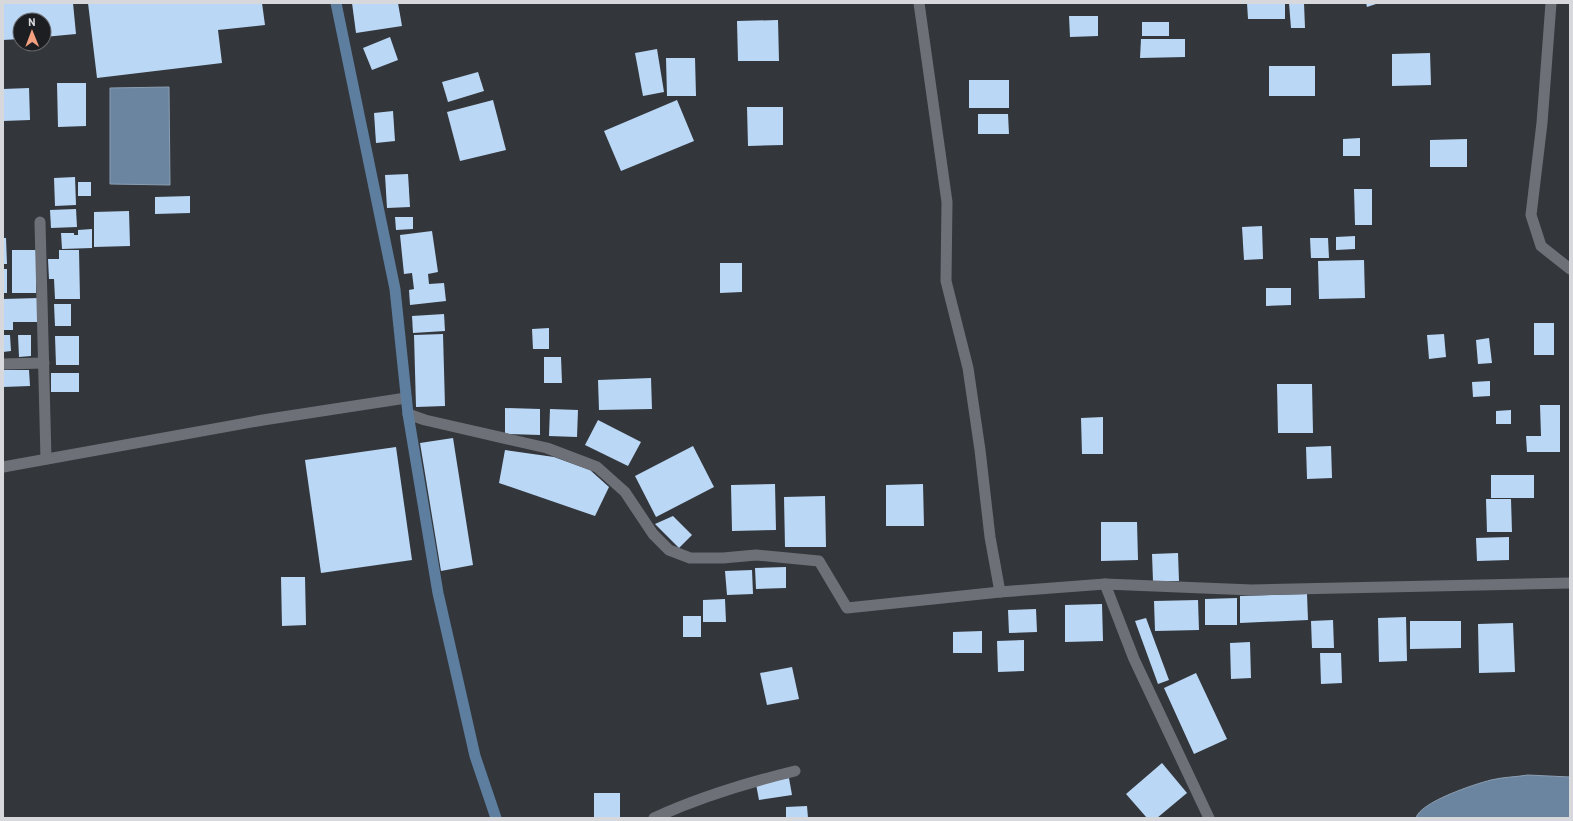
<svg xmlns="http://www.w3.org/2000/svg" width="1573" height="821" font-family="Barlow,sans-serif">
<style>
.water{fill:#6b85a1;stroke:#8b9eb2}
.building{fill:#bbd7f6}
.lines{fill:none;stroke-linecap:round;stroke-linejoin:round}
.minor{stroke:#6d7177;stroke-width:11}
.secondary{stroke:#5d7e9f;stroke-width:11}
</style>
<rect width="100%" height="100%" fill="#33373c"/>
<g class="water">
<polygon points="169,87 170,185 110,184 110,88"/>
<path d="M1528,775L1570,777V818H1416C1420,802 1475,784 1491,780C1503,777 1516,777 1528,775Z"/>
</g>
<g class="building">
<polygon points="3,3 73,3 76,34 44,37 44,20 20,20 20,39 3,40"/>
<polygon points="88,3 262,3 265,25 218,30 222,63 97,78"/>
<polygon points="352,3 398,3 402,26 356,33"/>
<polygon points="1247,3 1285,3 1285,19 1248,19"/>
<polygon points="1289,3 1304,3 1305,28 1291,28"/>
<polygon points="1366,3 1379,3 1367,7"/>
<polygon points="1069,16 1098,16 1098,36 1070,37"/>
<polygon points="778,20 779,61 738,61 737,21"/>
<rect x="1142" y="22" width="27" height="14"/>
<polygon points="390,37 398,60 372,70 363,48"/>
<polygon points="1141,39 1185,39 1185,57 1140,58"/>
<polygon points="657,49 664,92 643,96 635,53"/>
<polygon points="1430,53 1431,85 1392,86 1392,54"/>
<polygon points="666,58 695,58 696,96 667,96"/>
<rect x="1269" y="66" width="46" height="30"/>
<polygon points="478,72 484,91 448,102 442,82"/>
<rect x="969" y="80" width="40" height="28"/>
<polygon points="57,83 86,83 86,126 58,127"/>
<polygon points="29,88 30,120 3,121 3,89"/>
<polygon points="493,100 506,150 460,161 447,112"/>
<polygon points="677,100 694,141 621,171 604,131"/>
<polygon points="747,107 783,107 783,145 748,146"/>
<polygon points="393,111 395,141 376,143 374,113"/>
<polygon points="978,114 1008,114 1009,134 978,134"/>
<polygon points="1360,138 1360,156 1343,156 1343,139"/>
<polygon points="1467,139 1467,167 1430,167 1430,140"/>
<polygon points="408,174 410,207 387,208 385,175"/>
<polygon points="75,177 76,205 55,206 54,178"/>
<rect x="78" y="182" width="13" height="14"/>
<polygon points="1354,189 1372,189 1372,225 1355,225"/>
<polygon points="190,196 190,213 155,214 155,197"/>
<polygon points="76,209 77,227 51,228 50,210"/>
<polygon points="129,211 130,246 94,247 94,212"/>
<polygon points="395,217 413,217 413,229 396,230"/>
<polygon points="1262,226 1263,259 1244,260 1242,227"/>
<polygon points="92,229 92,248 62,249 61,233 74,233 74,235 78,235 78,230"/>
<polygon points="432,231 438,272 428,274 429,284 444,283 446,301 410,305 409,290 414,289 412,273 404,274 400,235"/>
<polygon points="1355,236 1355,249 1336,250 1336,237"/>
<polygon points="3,238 6,238 7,264 3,264"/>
<polygon points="1310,238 1328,238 1329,258 1311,258"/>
<rect x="12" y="250" width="24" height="43"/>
<polygon points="59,250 79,250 80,299 55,299 54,279 49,279 48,259 59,259"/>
<polygon points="1364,260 1365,298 1319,299 1318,261"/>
<polygon points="720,263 742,263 742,292 720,293"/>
<rect x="3" y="269" width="4" height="24"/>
<polygon points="1266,288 1291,288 1291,305 1266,306"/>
<polygon points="39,298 39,322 13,322 13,330 3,330 3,299"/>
<polygon points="54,304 71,304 71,326 55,326"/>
<polygon points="444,314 445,331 413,333 412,316"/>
<rect x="1534" y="323" width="20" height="32"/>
<polygon points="549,328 549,349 533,349 532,329"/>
<polygon points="443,334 445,406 416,407 414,335"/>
<polygon points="1444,334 1446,357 1429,359 1427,335"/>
<polygon points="3,335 10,335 11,351 3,352"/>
<polygon points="18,335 31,335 31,356 19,357"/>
<polygon points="55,336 79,336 79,365 56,365"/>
<polygon points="1489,338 1492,363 1478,364 1476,340"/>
<polygon points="544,357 561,357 562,383 544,383"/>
<polygon points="3,370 29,370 30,386 3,387"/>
<rect x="51" y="373" width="28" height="19"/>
<polygon points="651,378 652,409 599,410 598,380"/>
<polygon points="1490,381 1490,396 1473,397 1472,382"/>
<polygon points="1277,384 1312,384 1313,433 1278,433"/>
<polygon points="1540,405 1560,405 1560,452 1527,452 1526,436 1541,436"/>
<polygon points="505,408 540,409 540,435 505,434"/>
<polygon points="550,409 578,410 577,437 549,436"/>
<polygon points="1511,410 1511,424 1496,424 1496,411"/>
<polygon points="1103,417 1103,454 1082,454 1081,418"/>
<polygon points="598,420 641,442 628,466 585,445"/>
<polygon points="453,438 473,565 441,571 420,443"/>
<polygon points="693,446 714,487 656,517 635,476"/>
<polygon points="1331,446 1332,478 1307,479 1306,447"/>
<polygon points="396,447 412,560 321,573 305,460"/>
<polygon points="505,450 554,457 590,470 609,487 595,516 499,483"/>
<rect x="1491" y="475" width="43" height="23"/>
<polygon points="775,484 776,530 732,531 731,485"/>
<polygon points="923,484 924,526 886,526 886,485"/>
<polygon points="825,496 826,547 785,547 784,497"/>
<polygon points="1486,499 1511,499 1512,532 1487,532"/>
<polygon points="673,516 692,535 679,548 655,524"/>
<polygon points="1101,522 1137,522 1138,560 1101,561"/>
<polygon points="1509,537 1509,560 1477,561 1476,538"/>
<polygon points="1178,553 1179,581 1153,581 1152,554"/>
<polygon points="786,567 786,588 756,589 755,568"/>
<polygon points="752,570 753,594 727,595 725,571"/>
<polygon points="281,577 305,577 306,625 282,626"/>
<polygon points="1307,594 1308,620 1240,623 1240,596"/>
<polygon points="1237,598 1237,625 1205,625 1205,599"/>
<polygon points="725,599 726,622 703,622 703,600"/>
<polygon points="1198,600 1199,630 1155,631 1154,601"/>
<polygon points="1102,604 1103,641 1065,642 1065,605"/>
<polygon points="1036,609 1037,632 1009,633 1008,610"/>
<rect x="683" y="616" width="18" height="21"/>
<polygon points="1406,617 1407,661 1379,662 1378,618"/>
<polygon points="1146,618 1169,680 1158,684 1135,621"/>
<polygon points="1333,620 1334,648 1312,648 1311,621"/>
<polygon points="1410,621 1461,621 1461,648 1410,649"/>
<polygon points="1513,623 1515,672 1479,673 1478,624"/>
<polygon points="982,631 982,653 953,653 953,632"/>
<polygon points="1024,640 1024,671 998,672 997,641"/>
<polygon points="1250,642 1251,678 1231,679 1230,643"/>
<polygon points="1320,653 1341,653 1342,683 1321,684"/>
<polygon points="792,667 799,699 767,705 760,673"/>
<polygon points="1196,673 1227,739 1194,754 1164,688"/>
<polygon points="1162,763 1187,793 1157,818 1147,818 1126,794"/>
<polygon points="789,778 792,795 759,800 756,784"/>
<rect x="594" y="793" width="26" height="25"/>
<polygon points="807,806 808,818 786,818 786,807"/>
</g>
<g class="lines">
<g class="minor">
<polyline points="919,3 947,202 946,281 968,368 980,450 990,537 1000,592"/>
<polyline points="1551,3 1542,123 1531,215 1541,246 1570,269"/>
<polyline points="40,222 46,459"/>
<polyline points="3,364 44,363"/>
<polyline points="408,414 425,420 547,448 597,467 625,492 653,534 669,550 690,558 723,558 756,555 819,561 847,608 1000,592 1105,584 1252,590 1570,583"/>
<polyline points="3,467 263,420 406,398"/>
<polyline points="1105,584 1134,659 1209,818"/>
<path d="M654,818C700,797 746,783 795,771"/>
</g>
<polyline class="secondary" points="336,3 395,289 408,414 438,593 475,756 496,818"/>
</g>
<rect width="1573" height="821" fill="none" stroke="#d6d8db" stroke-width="8"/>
<g transform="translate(32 32) rotate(359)"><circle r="19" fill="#1d1e21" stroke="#67686b"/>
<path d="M0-3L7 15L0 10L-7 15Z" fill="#f2a080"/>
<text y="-6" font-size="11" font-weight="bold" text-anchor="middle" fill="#d6d8db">N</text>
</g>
</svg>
